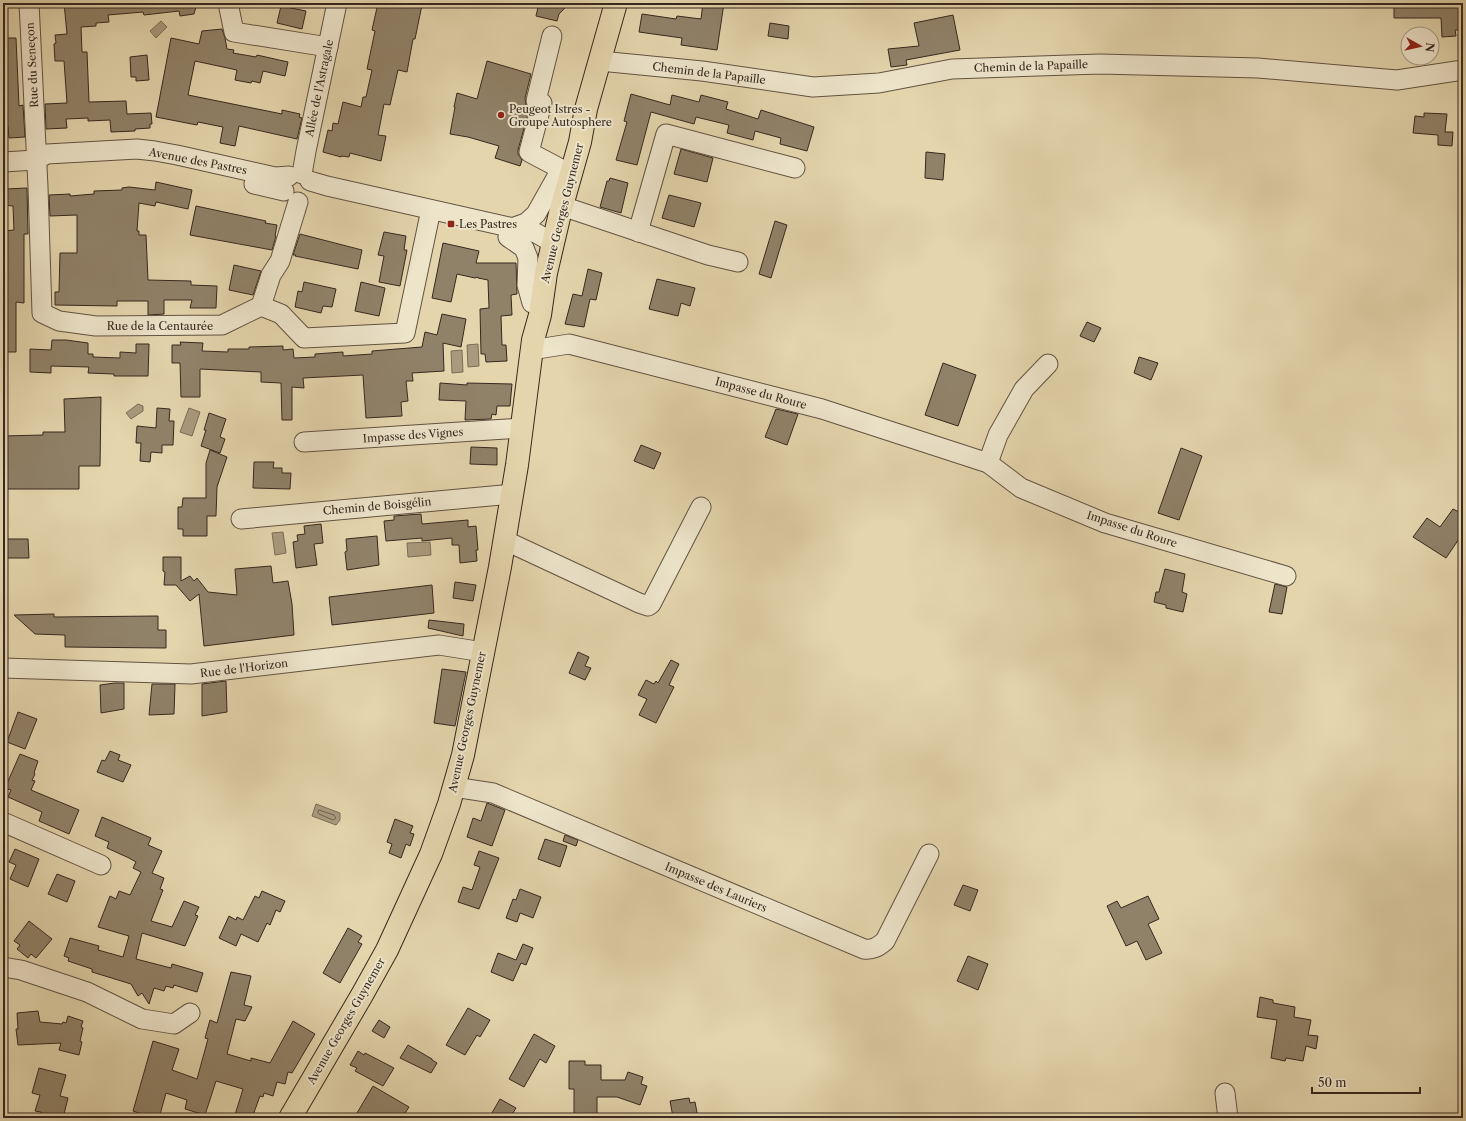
<svg xmlns="http://www.w3.org/2000/svg" width="1466" height="1121" font-family="'Libre Caslon Text',serif">
<style>
.water{fill:#a99a7d;stroke:#7b6c57}
.lines{fill:none;stroke-linecap:round;stroke-linejoin:round}
.shore{stroke:#70614e;stroke-width:1}
.building{fill:#908269;stroke:#36281f}
.minor-casing{stroke:#625342;stroke-width:21}
.major-casing{stroke:#36281f;stroke-width:24}
.minor{stroke:#ede4ca;stroke-width:19}
.major{stroke:#e4d5ad;stroke-width:22}
.poi-dot{fill:#8f2418;stroke:#ede4ca;stroke-width:1.5}
.labels{text-anchor:middle;stroke-width:4;stroke-linejoin:round;paint-order:stroke}
.street-label{font-size:11px;fill:#36281f;stroke:#ede4ca}
.poi-label{font-size:11px;fill:#36281f;stroke:#ede4ca;text-anchor:start}
</style>
<rect width="100%" height="100%" fill="#e4d5ad"/>
<filter id="stains"><feTurbulence type="fractalNoise" baseFrequency=".005" numOctaves="4"/><feColorMatrix values="0 0 0 0 .2 0 0 0 0 .09 0 0 0 0 .02 0 0 0 .5 -.17"/></filter>
<radialGradient id="worn" r=".72"><stop offset=".6" stop-color="#630" stop-opacity="0"/><stop offset="1" stop-color="#630" stop-opacity=".3"/></radialGradient>
<g class="water">
<polygon points="161,21 167,27 156,38 150,31"/>
<polygon points="478,344 479,366 468,367 467,345"/>
<polygon points="462,350 463,372 452,373 451,351"/>
<polygon points="138,404 143,406 143,411 131,419 126,413"/>
<polygon points="189,408 200,412 192,436 180,432"/>
<polygon points="283,532 286,553 275,555 272,533"/>
<polygon points="430,542 431,555 408,557 407,543"/>
<polygon points="316,804 340,813 340,820 336,825 312,816"/>
</g>
<g class="lines">
<polygon class="shore" points="319,810 334,815 336,818 333,820 319,814 318,813"/>
</g>
<g class="building">
<polygon points="64,3 197,3 194,14 180,16 179,11 144,15 143,12 108,15 109,22 96,23 96,26 81,27 82,52 87,52 89,102 126,101 127,114 151,113 152,124 150,124 150,128 135,129 135,131 111,132 110,120 88,121 88,118 66,119 67,128 46,129 45,104 67,103 64,61 55,61 54,44 56,43 55,35 67,34"/>
<polygon points="378,3 410,3 422,5 415,39 413,39 407,72 398,70 390,105 384,104 378,135 386,136 381,161 350,153 349,157 341,156 341,157 323,152 328,130 332,131 333,123 338,124 343,102 361,107 363,97 366,97 372,70 367,69 375,31 372,30"/>
<polygon points="539,3 570,3 559,14 557,21 536,16"/>
<polygon points="703,3 724,3 717,50 681,45 682,38 639,32 642,14 676,19 677,16 701,19"/>
<polygon points="1394,3 1463,3 1463,30 1455,30 1456,36 1442,37 1441,18 1394,18"/>
<polygon points="281,6 306,11 302,29 277,23"/>
<polygon points="953,15 960,50 906,60 907,65 891,67 888,49 919,46 914,23"/>
<polygon points="770,23 789,26 788,39 768,36"/>
<polygon points="222,29 225,38 227,49 234,50 233,53 256,57 257,55 288,62 285,76 263,71 260,83 252,81 251,83 235,80 237,70 195,61 188,95 282,114 282,110 300,114 299,117 302,118 297,139 239,126 235,146 220,143 223,127 198,122 197,125 156,117 171,38 199,44 202,31"/>
<polygon points="3,38 16,38 19,106 23,105 25,137 9,138 8,126 3,127"/>
<polygon points="147,55 149,80 136,81 136,77 131,77 130,57"/>
<polygon points="487,61 531,74 525,98 526,105 523,113 528,114 518,150 518,154 522,160 520,166 495,158 499,146 468,137 450,134 455,107 454,107 457,93 477,99"/>
<polygon points="631,94 670,105 672,95 699,102 701,95 728,102 726,109 758,119 761,110 814,127 807,151 780,144 781,138 755,131 753,140 727,133 729,125 696,117 694,124 651,112 637,165 616,160 627,122 624,121"/>
<polygon points="1424,113 1447,114 1445,132 1453,132 1452,146 1438,145 1438,135 1413,133 1415,116 1424,117"/>
<polygon points="681,149 713,158 707,182 674,174"/>
<polygon points="926,152 945,154 943,180 925,178"/>
<polygon points="610,178 628,183 621,213 600,207 607,181 609,181"/>
<polygon points="156,182 192,190 188,209 156,202 155,206 139,203 137,231 139,231 139,235 146,235 148,280 191,281 191,285 217,286 216,308 190,308 192,300 164,300 164,314 148,315 148,301 117,301 117,306 55,305 55,292 59,292 60,253 77,253 77,215 50,216 49,195 70,194 70,196 94,194 94,191 122,190 122,188 129,187 155,190"/>
<polygon points="27,188 28,234 24,234 24,303 16,302 16,352 3,352 3,231 14,230 13,206 3,205 3,192 6,191 6,189"/>
<polygon points="669,195 701,203 694,227 662,218"/>
<polygon points="196,206 266,221 265,223 277,225 275,236 276,236 272,250 190,235"/>
<polygon points="775,221 787,225 771,278 759,274"/>
<polygon points="384,232 406,236 404,250 407,250 400,286 379,282 384,256 378,255"/>
<polygon points="300,234 362,250 358,269 295,256 296,255 293,255"/>
<polygon points="443,243 479,251 476,263 516,263 517,294 511,295 512,315 501,316 502,345 506,345 507,361 486,362 485,354 481,354 480,309 489,308 488,280 478,278 478,277 475,278 457,274 451,302 432,298"/>
<polygon points="234,265 261,271 253,295 229,290"/>
<polygon points="588,269 602,273 596,300 590,299 584,327 565,324 573,294 582,296"/>
<polygon points="657,279 695,288 690,306 681,303 678,316 649,309"/>
<polygon points="304,282 336,289 332,307 323,306 321,313 295,307 298,291 302,292"/>
<polygon points="361,282 385,288 379,316 355,311"/>
<polygon points="442,314 466,319 461,347 443,343 444,371 412,373 413,381 406,381 408,401 401,402 402,416 366,418 363,375 303,378 304,388 292,387 292,420 282,420 281,383 261,382 261,372 200,369 200,397 181,397 180,363 172,363 172,345 181,345 180,342 203,343 202,351 228,352 228,349 249,349 249,347 283,346 283,350 293,349 294,358 315,357 315,354 343,352 343,356 372,354 372,351 422,347 425,332 437,335"/>
<polygon points="1087,322 1101,328 1094,342 1080,336"/>
<polygon points="52,340 66,340 88,343 88,354 93,354 93,357 120,358 120,352 136,353 136,344 149,344 148,376 114,376 114,374 88,373 89,367 51,366 51,373 30,372 30,349 51,350"/>
<polygon points="1139,357 1158,363 1151,380 1134,373"/>
<polygon points="943,363 976,375 958,426 925,415"/>
<polygon points="440,383 467,385 467,383 512,384 510,406 497,406 496,415 492,414 491,419 465,420 466,401 439,400"/>
<polygon points="101,397 100,466 79,466 79,489 3,489 3,436 43,435 43,432 65,432 64,399"/>
<polygon points="157,408 170,409 169,421 174,421 173,445 162,445 162,453 151,452 150,462 140,461 141,443 136,443 137,426 156,428"/>
<polygon points="776,409 798,414 787,445 765,437"/>
<polygon points="209,413 226,419 220,437 225,439 220,453 201,446 206,430 204,430"/>
<polygon points="641,445 661,453 654,469 634,461"/>
<polygon points="471,447 497,448 497,465 470,464"/>
<polygon points="1181,448 1202,456 1179,520 1158,513"/>
<polygon points="210,450 227,457 217,487 216,516 207,516 207,536 183,536 183,529 178,529 178,507 182,507 183,498 206,498 206,463"/>
<polygon points="254,462 274,462 273,468 282,468 282,473 291,473 290,489 253,488"/>
<polygon points="1453,509 1463,514 1463,533 1446,558 1413,537 1427,518 1440,527"/>
<polygon points="421,514 422,524 468,520 468,527 476,526 478,550 476,550 477,561 460,563 459,545 452,545 452,538 422,541 422,538 386,541 384,521 394,520 394,516"/>
<polygon points="321,524 323,543 314,544 317,565 296,568 293,542 298,541 297,535 305,534 304,526"/>
<polygon points="377,536 379,565 347,570 345,552 347,551 346,539"/>
<polygon points="4,539 28,539 29,558 3,558"/>
<polygon points="163,557 181,557 181,581 190,576 194,581 197,578 208,592 237,595 235,569 271,566 273,583 288,581 292,604 294,635 204,646 199,594 190,601 176,585 164,585 165,572 163,571"/>
<polygon points="1165,569 1185,574 1182,592 1187,594 1183,612 1166,608 1166,605 1154,602 1156,592 1159,592"/>
<polygon points="455,582 476,585 473,601 453,598"/>
<polygon points="1275,584 1287,587 1282,614 1269,612"/>
<polygon points="432,585 434,613 332,625 329,597"/>
<polygon points="54,614 54,617 158,616 158,630 166,630 166,648 65,647 65,635 35,634 14,615"/>
<polygon points="429,620 464,624 463,636 428,628"/>
<polygon points="578,652 589,657 585,666 591,668 585,680 569,673"/>
<polygon points="671,660 679,664 669,685 674,687 656,723 639,715 647,699 638,695 646,680 654,684 656,681 658,683"/>
<polygon points="442,669 466,672 455,726 434,723"/>
<polygon points="226,681 227,712 202,716 202,684"/>
<polygon points="115,683 124,683 124,709 101,713 100,685"/>
<polygon points="152,684 175,684 174,714 149,715"/>
<polygon points="18,712 37,719 25,749 7,742"/>
<polygon points="110,751 120,755 118,760 131,765 123,782 97,772 102,760 105,761"/>
<polygon points="20,754 38,761 34,773 35,774 32,780 35,781 31,790 79,810 69,834 39,821 42,812 8,797 11,790 5,788"/>
<polygon points="487,803 505,810 492,846 467,837 473,818 481,821"/>
<polygon points="102,817 151,838 148,845 162,851 152,873 164,878 160,889 163,890 151,921 172,927 184,901 199,907 195,915 198,916 185,946 142,933 136,959 171,968 172,964 203,973 197,992 174,985 173,988 166,986 164,991 154,988 149,1004 142,993 138,996 131,984 92,972 92,969 68,961 69,958 64,956 70,938 99,946 98,950 123,957 129,936 98,927 110,896 116,899 119,891 130,895 141,872 133,868 136,862 129,858 107,848 109,842 95,836"/>
<polygon points="395,819 413,826 410,833 414,834 410,846 406,844 401,858 389,853 392,844 387,842"/>
<polygon points="565,835 578,840 576,846 563,841"/>
<polygon points="545,839 567,846 560,867 538,859"/>
<polygon points="15,849 39,859 28,887 10,879 16,865 9,862"/>
<polygon points="479,851 499,858 479,909 458,902 463,887 472,890 480,867 474,865"/>
<polygon points="57,874 75,881 67,902 48,894"/>
<polygon points="963,885 978,890 970,911 954,905"/>
<polygon points="520,889 541,897 533,918 520,913 517,922 506,918 513,899 516,900"/>
<polygon points="262,891 285,901 280,912 276,910 270,925 267,923 258,942 241,934 236,946 219,938 229,916 236,920 237,917 243,920 255,896 259,898"/>
<polygon points="1148,896 1159,919 1148,924 1162,953 1146,960 1137,941 1126,946 1107,906 1117,901 1121,908"/>
<polygon points="29,921 52,939 36,958 31,954 28,958 17,949 20,945 14,941"/>
<polygon points="348,928 362,936 358,942 362,944 340,983 323,973"/>
<polygon points="523,944 533,948 526,965 521,963 513,981 491,972 498,953 516,960"/>
<polygon points="968,956 988,964 978,990 957,981"/>
<polygon points="231,972 251,976 244,1005 252,1007 245,1021 236,1019 227,1054 251,1061 251,1058 270,1063 293,1021 315,1034 292,1073 288,1072 285,1084 277,1082 273,1096 264,1093 263,1097 260,1096 252,1118 234,1118 243,1089 216,1081 205,1115 185,1109 187,1100 166,1093 159,1118 153,1118 133,1111 153,1041 179,1049 172,1070 197,1079 208,1039 205,1038 210,1020 217,1023"/>
<polygon points="1260,997 1273,1000 1273,1003 1295,1007 1294,1017 1311,1020 1308,1035 1318,1036 1316,1049 1306,1046 1303,1061 1286,1058 1285,1061 1271,1058 1277,1020 1257,1017"/>
<polygon points="468,1008 490,1020 480,1037 477,1035 465,1055 446,1045"/>
<polygon points="38,1011 40,1022 62,1024 63,1022 66,1023 68,1016 83,1021 81,1027 83,1028 80,1041 82,1042 79,1055 59,1050 61,1043 18,1045 16,1029 18,1029 17,1013"/>
<polygon points="379,1020 390,1027 384,1038 372,1031"/>
<polygon points="534,1034 555,1046 546,1063 540,1059 524,1087 509,1079"/>
<polygon points="408,1045 432,1059 432,1060 437,1063 431,1073 400,1058"/>
<polygon points="358,1051 364,1055 365,1053 394,1068 383,1086 355,1071 357,1068 350,1065"/>
<polygon points="569,1061 585,1061 585,1065 601,1065 601,1080 625,1080 628,1072 643,1077 641,1084 647,1086 640,1105 617,1097 597,1097 597,1117 574,1117 574,1089 569,1089"/>
<polygon points="39,1068 66,1075 60,1096 68,1098 63,1118 39,1118 41,1112 35,1111 40,1095 32,1093"/>
<polygon points="373,1086 409,1107 402,1118 354,1118"/>
<polygon points="689,1098 690,1103 695,1102 698,1118 677,1118 673,1117 670,1101"/>
<polygon points="500,1099 516,1108 510,1118 489,1118"/>
</g>
<g class="lines">
<g class="minor-casing">
<g id="minor">
<polyline points="29,3 38,187 42,313 59,321 96,326 222,325 261,306 281,314 304,338 405,333 429,219"/>
<polyline points="228,3 234,32 328,47"/>
<polyline points="552,36 536,101 542,103 529,152 561,169"/>
<polyline points="600,61 702,71 813,87 879,83 952,69 1100,64 1258,68 1397,80 1463,70"/>
<polyline points="3,162 36,160 47,154 137,149 155,151 177,155 275,177 289,176"/>
<polyline points="302,174 306,151 337,3"/>
<polyline points="310,181 327,186 536,233 548,240"/>
<polyline points="254,184 284,191"/>
<polyline points="562,206 708,255 738,262"/>
<polyline points="512,228 526,223 536,214 559,173"/>
<polyline points="638,232 666,134 795,168"/>
<polyline points="508,237 524,248 528,258 527,285 532,303"/>
<polyline points="261,306 271,275 280,261 298,202"/>
<polyline points="531,350 569,344 822,409 988,463 1021,488 1105,523 1286,576"/>
<polyline points="304,442 522,428"/>
<polyline points="988,463 998,435 1024,389 1048,364"/>
<polyline points="241,519 512,494"/>
<polyline points="504,540 639,603 648,606 651,604 701,507"/>
<polyline points="3,668 191,674 439,645 483,652"/>
<path d="M454,787L493,793L864,949C873,950 878,947 885,941L929,854"/>
<polyline points="3,822 101,865"/>
<polyline points="3,967 21,970 87,992 142,1019 174,1024 190,1013"/>
<polyline points="1225,1093 1228,1118"/>
</g>
</g>
<g class="major-casing">
<polyline id="major" points="290,1118 362,995 387,950 431,854 449,804 463,755 500,567 517,465 533,340 540,315 546,273 561,209 580,142 586,109 616,3"/>
</g>
<use href="#minor" class="minor"/>
<use href="#major" class="major"/>
</g>
<g class="poi-dot">
<circle cx="501" cy="115" r="4"/>
<rect x="447" y="220" width="8" height="8" rx="2"/>
</g>
<g class="labels">
<g class="street-label">
<text transform="translate(32 65) rotate(-93)" y="4">Rue du Seneçon</text>
<text transform="translate(1031 66) rotate(-2)" y="4">Chemin de la Papaille</text>
<text transform="translate(709 73) rotate(7)" y="4">Chemin de la Papaille</text>
<text transform="translate(319 88) rotate(-78)" y="4">Allée de l'Astragale</text>
<text transform="translate(198 161) rotate(11)" y="4">Avenue des Pastres</text>
<text transform="translate(562 213) rotate(-76)" y="4">Avenue Georges Guynemer</text>
<text x="160" y="330">Rue de la Centaurée</text>
<text transform="translate(761 393) rotate(15)" y="4">Impasse du Roure</text>
<text transform="translate(413 435) rotate(-4)" y="4">Impasse des Vignes</text>
<text transform="translate(377 506) rotate(-5)" y="4">Chemin de Boisgélin</text>
<text transform="translate(1132 529) rotate(18)" y="4">Impasse du Roure</text>
<text transform="translate(244 668) rotate(-7)" y="4">Rue de l'Horizon</text>
<text transform="translate(467 722) rotate(-78)" y="4">Avenue Georges Guynemer</text>
<text transform="translate(716 887) rotate(23)" y="4">Impasse des Lauriers</text>
<text transform="translate(346 1021) rotate(-60)" y="4">Avenue Georges Guynemer</text>
</g>
<g class="poi-label">
<text x="509" y="113">Peugeot Istres -<tspan x="509" dy="13">Groupe Autosphere</tspan></text>
<text x="459" y="228">Les Pastres</text>
</g>
</g>
<rect width="1466" height="1121" fill="none" stroke="#e4d5ad" stroke-width="16"/>
<rect x="4" y="4" width="1458" height="1113" fill="none" stroke="#36281f" stroke-width="2"/>
<rect x="8" y="8" width="1450" height="1105" fill="none" stroke="#36281f"/>
<g transform="translate(1420 46) rotate(98)"><circle r="19" fill="#ede4ca" stroke="#a49986"/>
<path d="M0-3L7 15L0 10L-7 15Z" fill="#8f2418"/>
<text y="-6" font-size="11" font-weight="bold" text-anchor="middle" fill="#36281f">N</text>
</g>
<path d="M1312 1087v6h108v-6" fill="none" stroke="#36281f" stroke-width="2"/>
<text x="1318" y="1087" font-size="12" fill="#36281f" stroke="#ede4ca" stroke-width="3" paint-order="stroke">50 m</text>
<rect width="100%" height="100%" filter="url(#stains)"/>
<rect width="100%" height="100%" fill="url(#worn)"/>
</svg>
